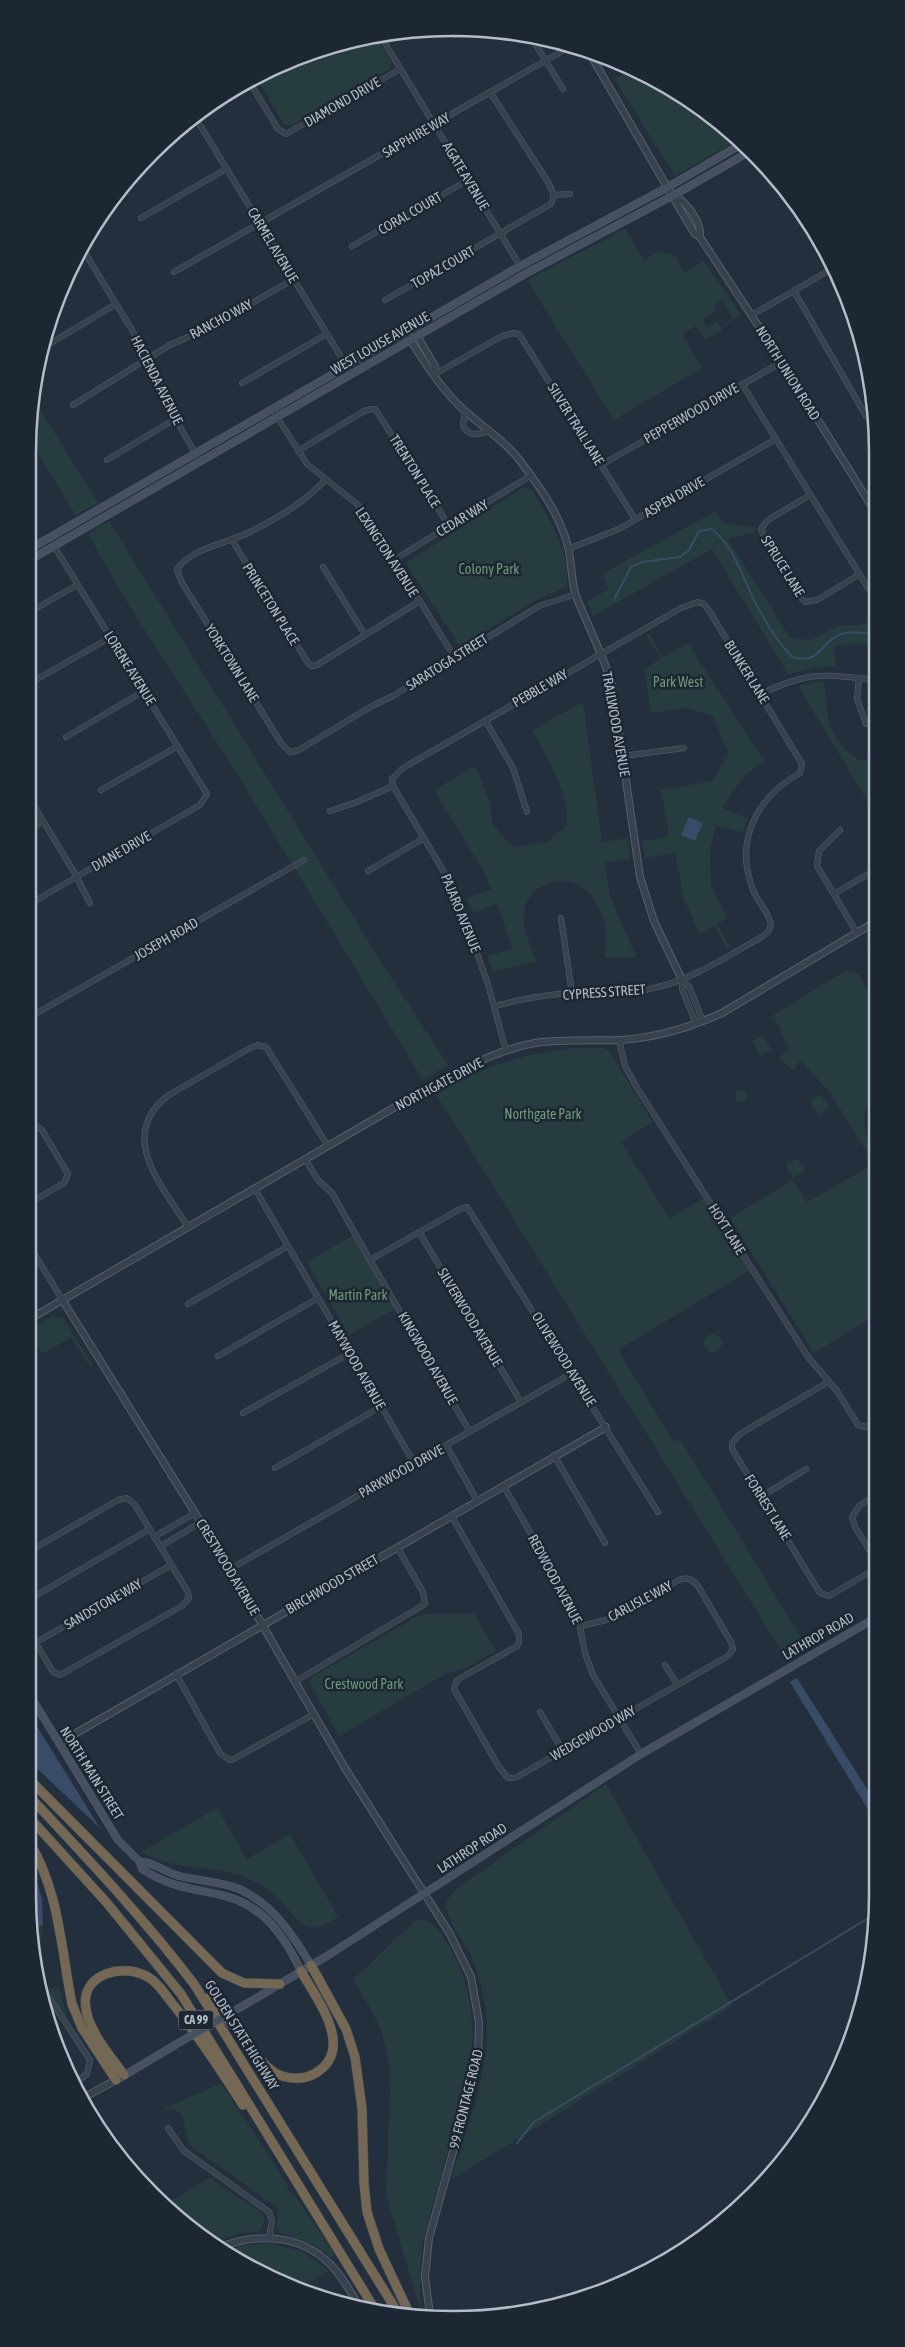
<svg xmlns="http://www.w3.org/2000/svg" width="905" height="2347" font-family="'Asap Condensed',sans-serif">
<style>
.green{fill:#263c3f}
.water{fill:#394c67}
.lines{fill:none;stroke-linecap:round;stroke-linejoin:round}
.stream{stroke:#394c67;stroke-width:2}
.minor-casing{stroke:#565f6c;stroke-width:6}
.tertiary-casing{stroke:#565f6c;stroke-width:8}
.secondary-casing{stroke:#565f6c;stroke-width:8}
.motorway-casing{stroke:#434c59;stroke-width:10}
.minor{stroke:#38414e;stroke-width:5}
.tertiary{stroke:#38414e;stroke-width:6}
.secondary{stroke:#465061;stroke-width:7}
.motorway{stroke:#746855;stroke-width:9}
.secondary-bridge-casing{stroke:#565f6c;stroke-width:8;stroke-linecap:butt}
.secondary-bridge{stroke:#465061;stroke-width:7}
.labels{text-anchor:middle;stroke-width:5;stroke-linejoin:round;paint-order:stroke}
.shield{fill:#1d2633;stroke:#878f9c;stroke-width:1}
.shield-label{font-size:12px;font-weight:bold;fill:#b4bcc9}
.street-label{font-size:14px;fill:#b4bcc9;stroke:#1d2633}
.park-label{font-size:14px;fill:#6b9a76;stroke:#1d2633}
.rim{fill:none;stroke:#b4bcc9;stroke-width:2.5}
</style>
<rect width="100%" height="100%" fill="#242f3e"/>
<g class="green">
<polygon points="375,36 392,63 389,69 291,126 284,124 256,77 316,50"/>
<polygon points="628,71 688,99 736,141 675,176 615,79"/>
<polygon points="625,229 644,260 659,251 674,255 684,273 704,261 741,315 725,325 724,324 733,318 722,300 714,304 717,310 702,319 707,327 717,321 722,330 705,340 696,326 682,334 702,368 614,420 527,280"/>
<polygon points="34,400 98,503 76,515 29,440"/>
<path d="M524,487L531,489C548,515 572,555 566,587L536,600L463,645H459L407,565V562Z"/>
<polygon points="716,511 723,523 755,527 755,532 728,539 790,638 811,640 837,626 874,623 874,645 855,643 836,646 834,647 836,666 815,668 788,674 712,549 593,616 587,601 609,589 602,574"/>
<polygon points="109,521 383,965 448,1065 423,1080 241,780 128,604 88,534"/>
<polygon points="650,634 663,658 688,643 764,761 744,776 722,808 748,818 743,832 716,826 710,848 711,886 727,918 717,924 730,947 727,948 714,926 700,934 684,899 675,853 645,858 642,841 669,837 661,790 712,781 729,754 713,716 687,708 651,713 644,669 661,659 647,636"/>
<path d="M824,681C829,720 825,737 860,761L875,757V788L868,802L798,686Z"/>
<path d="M583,702L602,842L628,838L630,859L605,863L609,893L636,957L605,958C605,948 607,934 605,924C590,858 516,876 524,926C526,938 533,951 537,962L492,971L487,956L512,949L498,904L473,913L466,898L491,889L484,872L434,790L475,766L490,802L492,823L502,836L515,847L548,842L567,825C568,790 548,760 532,730Z"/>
<polygon points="875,937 875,958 866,943"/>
<path d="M845,971L858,974L875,1003V1064L873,1066L875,1070L876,1093C861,1110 862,1127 873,1145L870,1158L831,1094L805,1065L800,1061L793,1071L779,1058L789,1048L773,1015Z"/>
<polygon points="764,1036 771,1050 759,1056 752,1041"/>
<path d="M575,1048H603L608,1050L653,1122L621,1142L670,1219L703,1198L749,1271L618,1350L674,1442L680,1439L808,1649L787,1660L436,1094C477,1069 525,1052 575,1048Z"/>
<circle cx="741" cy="1096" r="6"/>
<polygon points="820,1094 830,1107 819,1115 810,1102"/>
<polygon points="797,1158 805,1171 793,1178 785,1165"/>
<polygon points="874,1164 876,1167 876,1315 814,1353 730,1218 793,1180 807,1202"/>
<polygon points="357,1233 398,1307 349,1335 307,1262"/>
<polygon points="53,1316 63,1318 93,1366 91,1368 71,1337 43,1354 30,1333 28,1334 28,1330"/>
<circle cx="713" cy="1343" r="9"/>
<polygon points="474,1613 496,1651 464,1669 447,1673 339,1736 310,1683 312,1677 416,1617 425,1614"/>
<path d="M606,1784L732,2006L451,2180C469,2121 497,2057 483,1994C480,1978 474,1962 467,1948C458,1933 444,1918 447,1900L456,1889Z"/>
<path d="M217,1808L247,1859L290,1834L338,1917C330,1922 321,1929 310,1927C295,1924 286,1903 274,1894C267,1888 259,1883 251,1880C216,1863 175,1872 141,1852Z"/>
<path d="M417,1919C434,1921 439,1930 448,1944C474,1987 477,2035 467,2083L422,2244L420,2293L422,2315L386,2195L390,2093L389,2062L382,2033L370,2007L353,1980Z"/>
<path d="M33,1925H43C40,1948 37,1968 49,1988H59L67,2017L41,1979Z"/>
<path d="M221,2083L282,2176L291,2193L295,2195L335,2255L331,2257L314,2245L280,2232L277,2227L278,2208L192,2147C180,2133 192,2103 161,2110Z"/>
<polygon points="209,2178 261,2212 265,2220 261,2229 257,2232 241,2233 215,2242 167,2203"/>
<polygon points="271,2243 303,2252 329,2271 298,2289 240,2263 226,2251 239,2246"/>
</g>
<g class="water">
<polygon points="689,817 703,823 695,841 681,835"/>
<polygon points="797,1678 877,1805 877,1824 790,1682"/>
<polygon points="33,1720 100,1828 28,1760 28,1723"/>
<polygon points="35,1875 42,1899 43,1925 33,1925 28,1880"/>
</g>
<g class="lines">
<g class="stream">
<path d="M615,598L631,567L642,562L680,557L689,550L699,531L712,529C733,546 742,575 753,598C763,618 777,641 792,657C821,665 818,644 839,635C850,630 863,633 874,634"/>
<polyline points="517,2143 534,2122 875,1914"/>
</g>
<g class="minor-casing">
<g id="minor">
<polyline points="452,29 455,35"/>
<polyline points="380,35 520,266"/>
<polyline points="531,37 563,89"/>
<polyline points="249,81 278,129 286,134 400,69"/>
<polyline points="490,92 548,182 554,195"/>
<polyline points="193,118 200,125 352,375"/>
<polyline points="554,195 570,194"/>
<polyline points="141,218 226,169"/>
<polyline points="352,246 468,180"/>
<polyline points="82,248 149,358 166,403 200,461"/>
<polyline points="174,272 571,46"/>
<polyline points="794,291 866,416 874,419"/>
<polyline points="385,300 551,204 554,195"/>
<polyline points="752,315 835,267"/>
<polyline points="41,349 116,304"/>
<polyline points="435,374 502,336 514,333 519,334 635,519"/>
<polyline points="242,383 327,334"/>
<polyline points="742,384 868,588 874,591"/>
<polyline points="73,405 168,346 208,328 294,279"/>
<polyline points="272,409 307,464 357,504 367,515 455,658"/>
<path d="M465,411L463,426C470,438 479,434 491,431"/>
<polyline points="298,451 364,411 371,409 376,410 449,526"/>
<polyline points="107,460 175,419"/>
<polyline points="601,465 782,362"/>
<path d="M325,480C305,502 279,517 252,531C232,542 187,549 177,570L181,581L281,743L290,752L299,750L372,706L393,696L539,606L576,594"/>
<polyline points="810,495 768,520 761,529 767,544 798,595 805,602 817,600 860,574"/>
<polyline points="867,499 874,495"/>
<polyline points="232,540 308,663 312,666 317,665 420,601"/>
<polyline points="568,549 619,529 776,439"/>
<polyline points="394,560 530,476"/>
<polyline points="323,567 365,635"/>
<polyline points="28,613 77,585"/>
<polyline points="859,678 857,699 866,724"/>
<polyline points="32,682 111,637"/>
<path d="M761,694C808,671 824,674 875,680"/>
<polyline points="485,720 513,768 527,812"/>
<polyline points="66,737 144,691"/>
<polyline points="623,756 684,748"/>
<path d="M393,786L392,779L403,768L681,608L698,602L704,604L710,612L802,764L800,773C756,798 734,841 753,890C758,902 768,912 771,924L769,931L763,936C726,957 691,981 649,989C624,995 599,992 574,993C547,994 521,999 495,1006"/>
<polyline points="393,786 454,889 488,984 506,1051"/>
<polyline points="101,790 178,746"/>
<polyline points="28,796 74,872 90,903"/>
<polyline points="330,811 357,802 393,786"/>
<polyline points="28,830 43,821"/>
<polyline points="840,830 819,851 817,866 857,933"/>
<polyline points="368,871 424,838"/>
<polyline points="834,894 875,870"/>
<polyline points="28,905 200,805 207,794 54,546"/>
<polyline points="561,918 572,993"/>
<polyline points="682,980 689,986 703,1021"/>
<polyline points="682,980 682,989 696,1024"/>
<polyline points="28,1018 304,860"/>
<polyline points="619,1040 625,1066 636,1086 808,1357 837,1391 858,1425 866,1427 876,1421"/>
<polyline points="28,1126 35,1125 42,1130 68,1174 64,1183 28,1204"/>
<polyline points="305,1159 318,1180 332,1193 370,1260 470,1432"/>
<polyline points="255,1189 414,1463"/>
<path d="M188,1227C163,1187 115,1135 169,1095L250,1048L258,1045L266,1047L328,1146"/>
<polyline points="419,1232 521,1402"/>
<polyline points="28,1243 63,1301"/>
<polyline points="370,1260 460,1209 467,1207 658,1512"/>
<polyline points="188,1304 288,1246"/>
<polyline points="218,1356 318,1298"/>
<polyline points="828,1382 740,1434 732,1443 732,1449 820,1593 829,1596 877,1568"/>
<polyline points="243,1413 350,1353"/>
<polyline points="446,1445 477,1500"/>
<polyline points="554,1455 605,1543"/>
<polyline points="275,1468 382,1406"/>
<polyline points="503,1485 578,1616 585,1653 593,1675 641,1754"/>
<polyline points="877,1495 860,1505 852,1517 855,1527 877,1562"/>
<polyline points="761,1497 806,1469"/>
<path d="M451,1515L519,1634V1642L517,1646L457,1680L454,1689L499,1767L508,1778H515L728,1656L733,1649L731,1642L698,1586C693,1580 689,1577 681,1579L627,1610L606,1620L581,1626"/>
<polyline points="154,1537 195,1513"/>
<polyline points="160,1547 201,1522"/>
<polyline points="28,1552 118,1500 127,1498 135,1505 188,1592 189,1598 182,1606 60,1675 53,1672 28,1630"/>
<polyline points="230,1569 572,1373"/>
<polyline points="28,1600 150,1529"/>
<polyline points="35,1643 171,1565"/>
<polyline points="665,1665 677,1684"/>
<polyline points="176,1674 220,1753 229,1760 234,1759 314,1714"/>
<polyline points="296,1681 425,1604 423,1592 397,1547"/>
<polyline points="540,1712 563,1751"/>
<polyline points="43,1988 90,2060 87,2074 74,2084"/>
<polyline points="168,2128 183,2150 269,2212 272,2221 269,2237"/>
</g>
</g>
<g class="tertiary-casing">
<g id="tertiary">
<polyline points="590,54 688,223 695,234 700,237 782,362 874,510"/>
<path d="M674,195C686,202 702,222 700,237"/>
<polyline points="413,329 435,366 435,374"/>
<path d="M406,333C422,359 442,391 465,411C484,428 505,441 521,462C540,487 561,517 568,547C572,563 571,581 576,596C588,626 602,653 612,684L640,877L654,921L682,980"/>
<polyline points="63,1301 230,1569 345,1768 450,1934 471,1977 479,2022 478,2062 429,2238 425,2277 430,2315"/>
<path d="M28,1320L452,1074C479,1061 506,1048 535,1043C563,1039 591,1041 619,1040C655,1038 689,1028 722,1013L875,922"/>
<polyline points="59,1743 606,1427"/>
<polyline points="81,2099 116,2080"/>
<path d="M221,2247C257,2233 299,2234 329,2263C342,2275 350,2292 360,2307"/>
</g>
</g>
<g class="secondary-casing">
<g id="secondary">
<polyline points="28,550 520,266 668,187 740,145"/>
<polyline points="28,561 525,274 674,195 749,152"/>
<path d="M28,1692L118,1840L140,1862L142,1869C171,1888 192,1888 225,1896C264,1906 285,1937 301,1971"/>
<path d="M140,1862C153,1861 166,1873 179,1876C198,1881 220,1881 239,1889C273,1904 292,1934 311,1965"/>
<polyline points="241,2007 327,1956 641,1754 877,1617"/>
<polyline points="120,2078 175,2045"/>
</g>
</g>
<g class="motorway-casing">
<g id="motorway">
<polyline points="28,1778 222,1973 244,1983 280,1984"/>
<path d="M28,1795C85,1856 143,1917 194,1984L400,2316"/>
<polyline points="28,1816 107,1903 181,1994 376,2311"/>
<path d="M28,1840C59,1889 61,1948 72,2004L82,2028L116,2080"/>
<polyline points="311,1965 346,2029 355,2057 362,2108 364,2183 367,2212 379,2249 410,2315"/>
<path d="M208,1998C217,2008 227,2018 236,2029C248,2043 261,2065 277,2074C288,2079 303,2080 314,2074C357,2050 317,2000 301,1971"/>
<path d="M124,2075C110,2055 90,2033 86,2009C79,1973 126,1961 151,1979C161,1986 168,1999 176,2008C200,2039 222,2072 243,2105"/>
</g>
</g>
<use href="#minor" class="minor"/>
<use href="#tertiary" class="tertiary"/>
<use href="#secondary" class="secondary"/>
<use href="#motorway" class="motorway"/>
<g class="secondary-bridge-casing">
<polyline id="secondary-bridge" points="175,2045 241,2007"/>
</g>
<use href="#secondary-bridge" class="secondary-bridge"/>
</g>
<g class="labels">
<rect class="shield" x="178.5" y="2010.5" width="35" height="19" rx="4"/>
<g class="shield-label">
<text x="196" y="2024">CA 99</text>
</g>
<g class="street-label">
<text transform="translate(342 102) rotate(-30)" y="5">DIAMOND DRIVE</text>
<text transform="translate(416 135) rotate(-30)" y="5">SAPPHIRE WAY</text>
<text transform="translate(466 176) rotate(59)" y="5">AGATE AVENUE</text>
<text transform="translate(410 213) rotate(-30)" y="5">CORAL COURT</text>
<text transform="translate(273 245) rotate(59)" y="5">CARMEL AVENUE</text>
<text transform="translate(443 267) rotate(-30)" y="5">TOPAZ COURT</text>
<text transform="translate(221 319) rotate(-28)" y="5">RANCHO WAY</text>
<text transform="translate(380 343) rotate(-30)" y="5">WEST LOUISE AVENUE</text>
<text transform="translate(788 373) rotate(58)" y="5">NORTH UNION ROAD</text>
<text transform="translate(157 380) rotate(63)" y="5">HACIENDA AVENUE</text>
<text transform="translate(691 413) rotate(-30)" y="5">PEPPERWOOD DRIVE</text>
<text transform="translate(576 424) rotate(58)" y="5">SILVER TRAIL LANE</text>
<text transform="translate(415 471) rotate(58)" y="5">TRENTON PLACE</text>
<text transform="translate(674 497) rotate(-30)" y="5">ASPEN DRIVE</text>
<text transform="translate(462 518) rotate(-31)" y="5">CEDAR WAY</text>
<text transform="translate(387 552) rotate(57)" y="5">LEXINGTON AVENUE</text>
<text transform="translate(783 566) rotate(58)" y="5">SPRUCE LANE</text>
<text transform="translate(271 604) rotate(58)" y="5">PRINCETON PLACE</text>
<text transform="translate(447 662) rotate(-32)" y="5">SARATOGA STREET</text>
<text transform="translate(232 663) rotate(58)" y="5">YORKTOWN LANE</text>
<text transform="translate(130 668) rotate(58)" y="5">LORENE AVENUE</text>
<text transform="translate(747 672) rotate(58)" y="5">BUNKER LANE</text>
<text transform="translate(540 688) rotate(-30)" y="5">PEBBLE WAY</text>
<text transform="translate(616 724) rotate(80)" y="5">TRAILWOOD AVENUE</text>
<text transform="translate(121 851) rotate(-30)" y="5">DIANE DRIVE</text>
<text transform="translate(461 913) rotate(68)" y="5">PAJARO AVENUE</text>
<text transform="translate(166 939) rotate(-30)" y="5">JOSEPH ROAD</text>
<text transform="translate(604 992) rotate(-4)" y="5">CYPRESS STREET</text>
<text transform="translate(439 1084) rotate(-28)" y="5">NORTHGATE DRIVE</text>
<text transform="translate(727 1229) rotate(58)" y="5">HOYT LANE</text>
<text transform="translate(470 1317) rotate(59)" y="5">SILVERWOOD AVENUE</text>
<text transform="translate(428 1358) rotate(60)" y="5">KINGWOOD AVENUE</text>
<text transform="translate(564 1359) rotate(58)" y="5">OLIVEWOOD AVENUE</text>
<text transform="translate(357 1365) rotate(60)" y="5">MAYWOOD AVENUE</text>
<text transform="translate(401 1471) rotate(-29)" y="5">PARKWOOD DRIVE</text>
<text transform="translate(768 1507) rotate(58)" y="5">FORREST LANE</text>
<text transform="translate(228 1567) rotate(59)" y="5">CRESTWOOD AVENUE</text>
<text transform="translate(555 1579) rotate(62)" y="5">REDWOOD AVENUE</text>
<text transform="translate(332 1584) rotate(-30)" y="5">BIRCHWOOD STREET</text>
<text transform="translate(640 1601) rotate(-28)" y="5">CARLISLE WAY</text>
<text transform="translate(103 1604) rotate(-30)" y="5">SANDSTONE WAY</text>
<text transform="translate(818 1636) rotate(-30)" y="5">LATHROP ROAD</text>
<text transform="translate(593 1733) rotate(-30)" y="5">WEDGEWOOD WAY</text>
<text transform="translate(92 1773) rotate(58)" y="5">NORTH MAIN STREET</text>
<text transform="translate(472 1848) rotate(-33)" y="5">LATHROP ROAD</text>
<text transform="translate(242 2035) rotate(58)" y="5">GOLDEN STATE HIGHWAY</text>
<text transform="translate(466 2099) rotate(-76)" y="5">99 FRONTAGE ROAD</text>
</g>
<g class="park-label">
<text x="489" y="574">Colony Park</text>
<text x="678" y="687">Park West</text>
<text x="543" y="1119">Northgate Park</text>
<text x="358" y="1300">Martin Park</text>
<text x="364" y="1689">Crestwood Park</text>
</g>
</g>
<path d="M0 0H905V2347H0ZM452 36H453A416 416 0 0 1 869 452V1895A416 416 0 0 1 453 2311H452A416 416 0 0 1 36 1895V452A416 416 0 0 1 452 36Z" fill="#1d2633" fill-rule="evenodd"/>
<path class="rim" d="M452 36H453A416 416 0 0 1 869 452V1895A416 416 0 0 1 453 2311H452A416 416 0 0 1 36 1895V452A416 416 0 0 1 452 36Z"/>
</svg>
